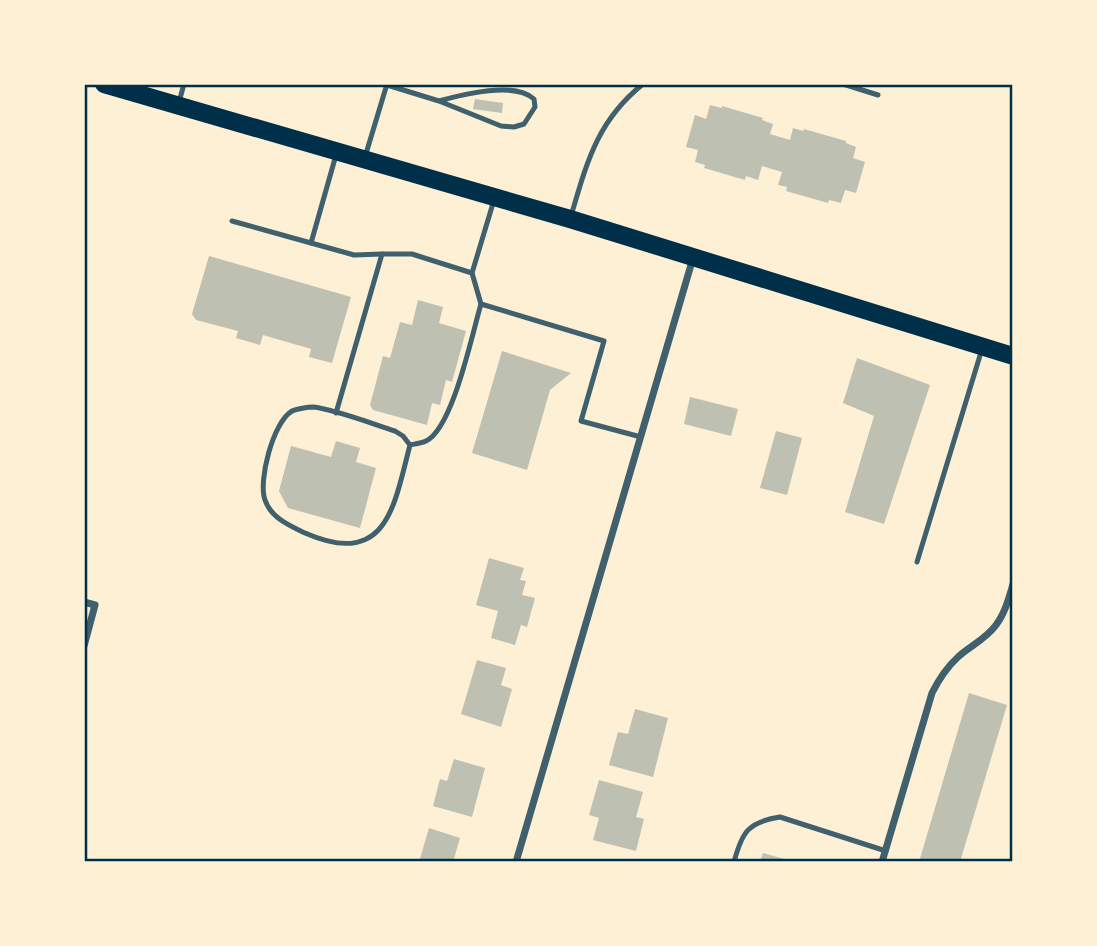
<svg xmlns="http://www.w3.org/2000/svg" width="1097" height="946" font-family="'Work Sans',sans-serif">
<style>
.building{fill:#bec0b2}
.lines{fill:none;stroke-linecap:round;stroke-linejoin:round}
.service{stroke:#3f606c;stroke-width:5}
.minor{stroke:#3f606c;stroke-width:7}
.primary{stroke:#003049;stroke-width:18}
.neatline{fill:none;stroke:#003049;stroke-width:2.5}
</style>
<rect width="100%" height="100%" fill="#fdf0d5"/>
<g class="building">
<polygon points="475,99 503,103 502,113 473,109"/>
<polygon points="710,105 722,108 722,106 763,118 762,120 773,124 770,134 790,140 793,128 803,131 804,129 846,141 846,143 856,147 853,158 865,162 856,193 845,190 841,203 829,200 828,203 786,191 787,187 778,185 782,172 762,166 758,180 746,176 745,180 704,168 705,165 695,162 698,150 686,147 695,115 706,119"/>
<polygon points="209,256 351,297 332,363 309,357 311,349 263,335 260,345 236,338 238,331 196,320 192,314"/>
<polygon points="418,300 443,307 439,323 466,331 452,382 446,380 440,405 432,403 427,425 373,410 370,405 383,356 390,358 400,322 412,325"/>
<polygon points="502,351 571,373 550,390 527,470 472,453"/>
<polygon points="857,358 930,385 884,524 845,512 874,416 843,403"/>
<polygon points="690,397 738,409 731,436 684,424"/>
<polygon points="776,431 802,438 787,495 760,488"/>
<polygon points="336,441 360,448 356,462 376,468 360,528 288,508 279,491 291,446 331,457"/>
<polygon points="489,558 524,568 520,580 526,581 522,595 535,598 527,627 521,625 515,645 491,638 498,611 476,605"/>
<polygon points="477,660 506,668 501,685 512,689 501,727 461,714"/>
<polygon points="969,693 1007,705 960,862 919,862"/>
<polygon points="635,709 668,718 653,777 609,765 618,732 628,734"/>
<polygon points="454,759 485,768 472,817 433,806 440,779 447,781"/>
<polygon points="599,780 643,792 636,817 644,819 636,851 593,840 599,818 589,815"/>
<polygon points="429,828 460,838 453,862 419,862"/>
<polygon points="763,853 791,861 791,862 760,862"/>
</g>
<g class="lines">
<g class="service">
<polyline points="843,84 878,95"/>
<path d="M387,85L439,101L501,126L514,127L524,124L535,107L534,99C514,81 464,94 439,101"/>
<polyline points="179,102 184,84"/>
<polyline points="365,157 387,84"/>
<path d="M571,216C587,162 597,121 643,84"/>
<polyline points="232,221 311,243 336,155"/>
<polyline points="311,243 354,255 382,254"/>
<polyline points="472,273 494,200"/>
<polyline points="336,413 382,254 412,254 472,273 481,304"/>
<path d="M410,445L403,436L395,431C373,424 334,409 313,407C308,407 296,409 292,411C273,422 258,481 265,500C271,518 290,526 305,533C387,569 394,506 410,445C415,444 422,443 426,441C453,428 472,334 481,304L604,341L581,421L641,437"/>
<polyline points="917,562 982,349"/>
<path d="M734,862C742,832 748,822 780,817L886,851"/>
</g>
<g class="minor">
<polyline points="84,602 95,605 84,646"/>
<polyline points="516,862 693,258"/>
<path d="M882,862L932,693C939,679 946,668 958,657C970,646 986,639 996,625C1005,613 1009,598 1013,584"/>
</g>
<polyline class="primary" points="104,84 570,219 1013,356"/>
</g>
<rect width="1097" height="946" fill="none" stroke="#fdf0d5" stroke-width="172"/>
<rect x="86" y="86" width="925" height="774" class="neatline"/>
</svg>
